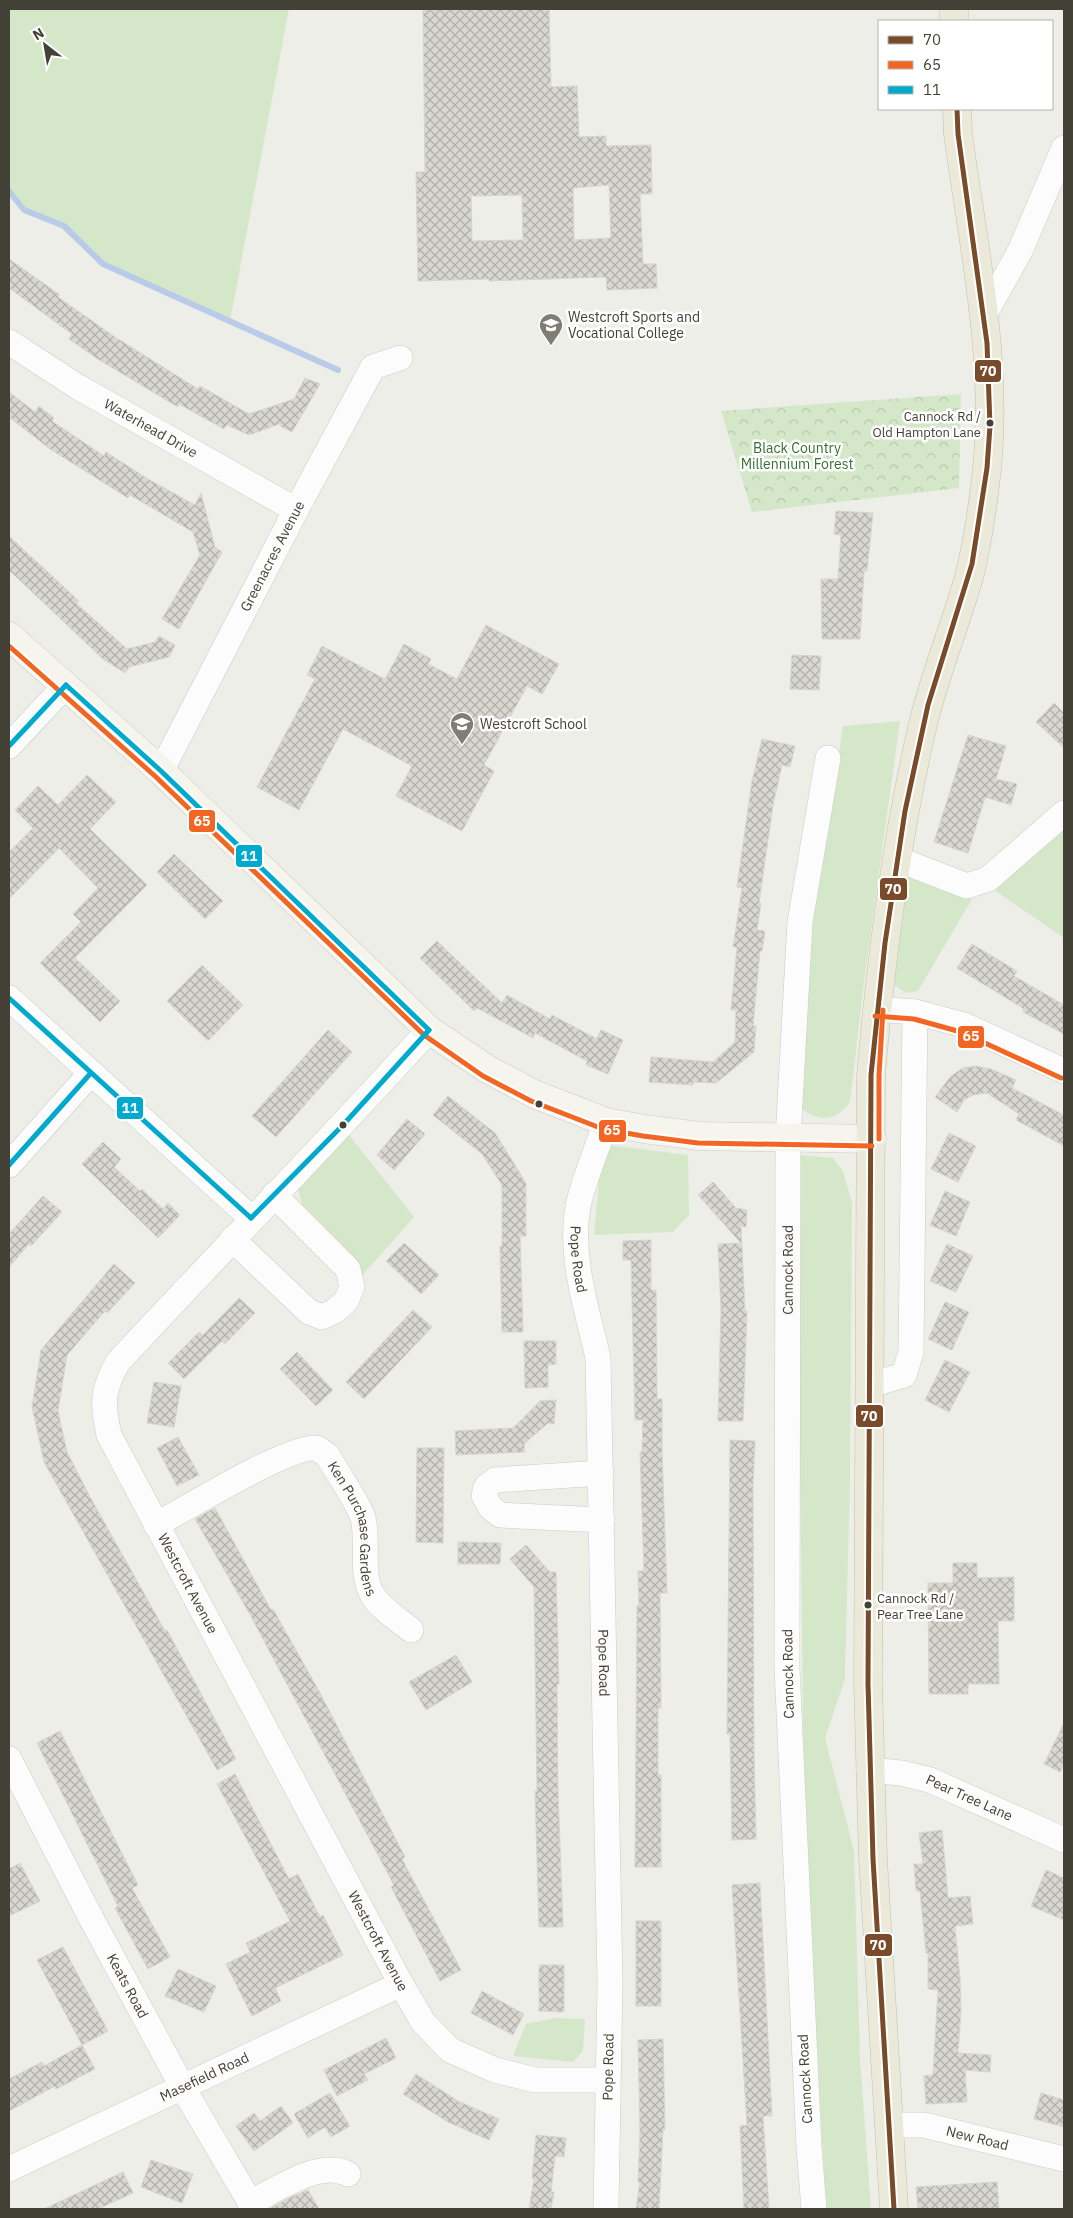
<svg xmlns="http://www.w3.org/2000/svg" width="1073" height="2218" font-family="'IBM Plex Sans',sans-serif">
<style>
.green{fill:#d4e8c9}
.forest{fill:url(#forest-crowns)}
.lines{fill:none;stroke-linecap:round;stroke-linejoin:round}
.stream{stroke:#bacbe9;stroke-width:6}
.building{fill:url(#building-cross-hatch);stroke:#d6d5ce;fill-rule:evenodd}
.street-casing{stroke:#ccccc5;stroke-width:26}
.secondary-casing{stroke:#ccccbf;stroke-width:29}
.highway-casing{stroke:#c4c1a5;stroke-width:29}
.street{stroke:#fcfcfc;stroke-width:25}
.secondary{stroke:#f5f5ee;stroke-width:28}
.highway{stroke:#eae9da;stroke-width:28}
.bus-1-casing{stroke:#fff;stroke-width:9}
.bus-2-casing{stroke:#fff;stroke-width:9}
.bus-3-casing{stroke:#fff;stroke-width:9}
.bus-1{stroke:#7a4b2a;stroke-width:5}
.bus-2{stroke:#f26522;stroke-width:5}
.bus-3{stroke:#00a9ce;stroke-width:5}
.bus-dot{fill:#434135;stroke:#fff;stroke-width:2}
.labels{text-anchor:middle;stroke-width:5;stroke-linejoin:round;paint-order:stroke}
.bus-label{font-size:13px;fill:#434135;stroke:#fff;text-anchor:end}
.poi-label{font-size:14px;fill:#434135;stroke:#fff;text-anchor:start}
.street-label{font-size:14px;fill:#434135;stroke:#fff}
.park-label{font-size:14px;fill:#35702d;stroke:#fff}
.line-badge{stroke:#fff;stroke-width:2}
.badge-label{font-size:14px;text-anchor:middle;font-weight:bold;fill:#fff}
</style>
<defs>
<pattern id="forest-crowns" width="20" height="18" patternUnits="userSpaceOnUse" patternTransform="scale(1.25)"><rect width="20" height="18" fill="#d4e8c9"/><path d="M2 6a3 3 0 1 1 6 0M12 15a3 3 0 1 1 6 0" fill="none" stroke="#b7c8ad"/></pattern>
<pattern id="building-cross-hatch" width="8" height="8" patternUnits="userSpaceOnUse" patternTransform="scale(1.25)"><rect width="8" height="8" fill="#d8d7d0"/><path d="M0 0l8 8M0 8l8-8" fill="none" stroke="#b1b0aa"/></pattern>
</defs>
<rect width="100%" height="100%" fill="#eeeee8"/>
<g class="green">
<polygon points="9,9 289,9 230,321 103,264 64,226 24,210 9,191"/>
<path d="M900,721L865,974L850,1102C835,1123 817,1122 798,1106L806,965L843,726Z"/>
<polygon points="1064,828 1064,938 994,890"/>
<polygon points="909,874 972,899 918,991 906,993 893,984"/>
<polygon points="349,1135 414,1217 360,1278 355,1258 302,1204 298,1189"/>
<polygon points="608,1145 688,1155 689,1215 673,1232 594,1235 601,1158"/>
<polygon points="799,1155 833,1158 843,1171 852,1202 850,1479 845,1679 825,1738 854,1851 860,2059 871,2209 826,2209 804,1820 797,1168"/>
<polygon points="554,2018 585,2019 583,2051 573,2062 513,2056 526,2024"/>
</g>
<polygon class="forest" points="961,394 959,488 752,512 721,411"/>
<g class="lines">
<polyline class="stream" points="9,191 24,210 64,226 103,264 338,370"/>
</g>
<g class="building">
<path d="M549,9L551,87L577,86L579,137L606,136V146L651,145L652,194H640L643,264H656L657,288L607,290L606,277L489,281V279L418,281L416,172H425L423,10ZM609,185L611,238L574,240L573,188ZM522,195L523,240L472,241L471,196Z"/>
<polygon points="9,259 60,295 58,297 115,337 198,389 200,386 249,414 294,399 305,378 320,384 292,432 280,426 282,423 249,435 227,425 224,429 179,404 178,407 96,358 69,339 72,334 9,288"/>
<polygon points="9,392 35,412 39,406 54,418 52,421 104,456 106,452 148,479 195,505 201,493 215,547 222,552 179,629 162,619 200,555 193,532 130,495 128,498 50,449 9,417"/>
<polygon points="836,511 873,513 867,571 864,571 860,639 822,639 821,579 838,579 841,535 834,534"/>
<polygon points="9,536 79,601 76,603 127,649 155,642 159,636 175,645 169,657 129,667 125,673 103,659 9,570"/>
<polygon points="486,625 559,664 542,694 527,686 484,765 494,771 462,831 396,796 412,766 343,729 299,810 257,787 315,679 307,675 322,646 385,679 404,644 431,659 428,664 457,679"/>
<polygon points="792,655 821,656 819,690 790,689"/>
<polygon points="1054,703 1064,713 1064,748 1036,722"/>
<polygon points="968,735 1006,746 996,779 1017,784 1011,805 985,797 968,853 934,842"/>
<polygon points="762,739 795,746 790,767 782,765 773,805 759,903 761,903 757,930 765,931 762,951 760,951 753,1026 756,1026 754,1052 716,1083 693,1082 693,1085 649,1082 651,1057 713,1062 735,1042 736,1010 731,1010 737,947 733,947 742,888 737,887 752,781"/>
<polygon points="87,775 116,802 90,829 147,885 75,958 120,1001 100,1022 40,963 81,922 73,914 98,888 59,848 9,899 9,852 33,828 15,810 38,786 58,805"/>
<polygon points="174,854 223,901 205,919 157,872"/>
<polygon points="437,941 502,1003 507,995 550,1019 552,1015 597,1039 601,1030 623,1040 608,1074 586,1065 587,1061 535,1033 533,1038 477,1008 474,1011 420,958"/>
<polygon points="972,944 1017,971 1014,976 1064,1005 1064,1034 1023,1012 1024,1009 957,968"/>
<polygon points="202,965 243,1005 208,1041 167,1001"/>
<polygon points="328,1030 352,1052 276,1137 252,1116"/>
<polygon points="976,1066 991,1069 1016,1080 1012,1088 1064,1115 1064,1146 1016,1120 1019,1114 987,1093 973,1095 964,1100 957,1112 935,1097 951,1076 963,1068"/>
<polygon points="448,1096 495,1133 526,1183 526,1236 520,1236 523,1332 502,1332 500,1246 502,1246 502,1185 482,1154 433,1115"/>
<polygon points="407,1119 425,1134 394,1170 377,1155"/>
<polygon points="949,1133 976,1146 958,1182 931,1169"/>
<polygon points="103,1142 121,1159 114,1167 140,1191 142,1189 163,1209 168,1203 180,1215 158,1238 82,1164"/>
<polygon points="713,1182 736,1208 747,1210 746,1227 741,1226 745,1311 747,1311 743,1421 718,1421 721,1311 718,1244 741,1243 698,1195"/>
<polygon points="945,1191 970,1202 956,1236 930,1225"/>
<polygon points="43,1196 62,1212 31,1246 29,1244 9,1267 9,1234"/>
<polygon points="651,1240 651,1290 656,1290 657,1399 662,1399 662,1451 667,1593 660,1593 661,1708 658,1708 658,1775 661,1775 661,1867 635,1867 637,1606 639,1606 638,1571 644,1571 640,1452 642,1452 643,1420 635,1420 631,1260 623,1260 623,1241"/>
<polygon points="404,1243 439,1275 421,1294 386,1261"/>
<polygon points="947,1244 973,1256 956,1292 930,1281"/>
<polygon points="114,1264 135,1283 107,1313 105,1311 67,1355 58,1411 67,1452 89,1495 165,1631 167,1630 236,1759 217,1770 44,1462 32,1407 41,1350"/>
<polygon points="239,1298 255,1313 225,1344 222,1341 184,1379 168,1363 199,1332 203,1335"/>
<polygon points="945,1302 969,1312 952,1350 928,1339"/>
<polygon points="413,1310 432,1327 364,1399 346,1382"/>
<polygon points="524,1341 556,1341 556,1364 548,1365 548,1387 525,1388"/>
<polygon points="297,1352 333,1390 316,1406 280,1369"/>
<polygon points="945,1360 970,1372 949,1412 925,1400"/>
<polygon points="154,1382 181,1386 174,1427 147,1423"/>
<polygon points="556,1400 554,1424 548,1423 524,1444 525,1452 456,1455 455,1431 513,1428 540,1401"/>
<polygon points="178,1437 199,1475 177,1486 157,1448"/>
<polygon points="730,1440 755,1441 753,1486 754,1749 756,1839 732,1840 730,1734 727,1734"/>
<polygon points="417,1448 444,1448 443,1543 416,1542"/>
<polygon points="215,1508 271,1610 273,1609 320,1693 405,1857 402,1859 461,1970 440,1981 391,1887 394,1885 248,1611 195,1519"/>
<polygon points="458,1542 501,1543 500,1564 458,1564"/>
<polygon points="526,1545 550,1572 556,1572 559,1684 557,1684 558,1790 563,1927 539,1927 535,1791 537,1791 534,1587 510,1559"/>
<polygon points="953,1563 977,1563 977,1578 1014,1577 1014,1621 998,1621 999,1684 968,1684 968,1694 929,1694 928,1583 953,1583"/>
<polygon points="456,1655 472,1682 426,1710 409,1682"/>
<polygon points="1064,1723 1064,1762 1060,1772 1044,1764"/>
<polygon points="60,1731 138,1885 132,1888 170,1957 148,1969 115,1908 118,1906 37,1743"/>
<polygon points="235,1774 289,1879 298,1874 320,1917 323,1915 343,1955 275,1988 281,2001 252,2016 226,1964 250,1952 246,1943 290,1921 217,1784"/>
<polygon points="942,1830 948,1898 970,1896 973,1924 955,1926 960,1979 961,2012 958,2053 991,2055 990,2072 965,2070 967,2102 926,2104 924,2076 933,2075 938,1990 928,1989 928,1953 926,1953 920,1891 916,1891 914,1864 923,1864 919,1833"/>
<polygon points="20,1863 40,1901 9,1916 9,1869"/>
<polygon points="1046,1870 1064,1878 1064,1920 1031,1906"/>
<polygon points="760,1883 772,2116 763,2116 769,2209 744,2209 740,2126 747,2125 732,1885"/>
<rect x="636" y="1921" width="25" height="85"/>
<polygon points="63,1947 108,2031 82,2045 37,1960"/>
<polygon points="539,1965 564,1965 564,2012 539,2011"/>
<polygon points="178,1969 216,1986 204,2012 165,1996"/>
<polygon points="482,1991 524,2014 513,2035 471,2013"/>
<polygon points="386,2038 396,2058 364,2074 368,2080 337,2096 324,2070"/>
<polygon points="663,2039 665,2130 663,2130 659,2209 636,2209 640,2182 638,2182 640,2133 638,2040"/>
<polygon points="82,2045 95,2069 56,2089 55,2086 9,2111 9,2079 42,2062 44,2066"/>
<polygon points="416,2074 458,2101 499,2119 489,2140 448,2122 403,2094"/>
<polygon points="330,2093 350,2126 331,2137 325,2127 308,2138 294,2114"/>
<polygon points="1041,2093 1064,2100 1064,2127 1034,2119"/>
<polygon points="281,2106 293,2123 254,2151 236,2126 254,2113 260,2121"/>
<polygon points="536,2135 566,2138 564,2157 555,2156 551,2192 554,2192 551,2209 529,2209 534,2179 532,2178"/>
<polygon points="151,2160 193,2174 182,2203 141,2187"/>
<polygon points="123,2172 133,2193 98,2209 44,2209"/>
<polygon points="997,2182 999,2208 918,2209 916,2187"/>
<polygon points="308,2190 319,2209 269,2209 291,2197"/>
</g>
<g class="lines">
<g class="street-casing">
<g id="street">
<polyline points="983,317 1020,251 1064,148"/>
<path id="s1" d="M9,342L78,387L296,510"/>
<polyline points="9,746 66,685"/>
<path id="s2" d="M161,771L296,510L373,367L400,358"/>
<polyline points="897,859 967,886 988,879 1064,813"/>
<polyline points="9,998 251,1218"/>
<polyline points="876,1009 915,1012 964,1025 1064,1071"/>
<path id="s3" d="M429,1030C327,1143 221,1251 118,1362C102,1390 102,1403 109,1435L401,1984L423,2022L450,2050L495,2070L535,2080H607"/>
<path id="s4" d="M606,1122C597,1149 584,1179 578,1206C569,1257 587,1309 598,1358L610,1983L606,2209"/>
<polyline points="9,1165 90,1074"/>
<polyline points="232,1239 309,1312 322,1317 335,1311 346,1301 352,1287 348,1269 274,1195"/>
<polyline points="870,1385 904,1375 911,1352 915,1012"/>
<polyline points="601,1473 495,1480 486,1487 484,1496 491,1508 500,1515 602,1520"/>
<path id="s5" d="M156,1525C185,1509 291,1444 317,1448L327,1455C336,1471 358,1502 363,1518C369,1541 360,1574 372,1594C380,1609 398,1619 411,1630"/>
<path id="s6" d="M9,1759L91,1918L183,2088L254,2209"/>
<path id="s7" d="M869,1770L901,1773L930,1780L1064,1840"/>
<path id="s8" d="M889,2125H924L1064,2159"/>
<path id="s9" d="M9,2169L401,1984"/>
<path d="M250,2203C276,2190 320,2159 348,2174"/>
<path id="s10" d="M814,2209L809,2147L787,1668L788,1138L800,922L828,758"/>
</g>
</g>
<g class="secondary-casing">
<polyline id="secondary" points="9,636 161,771 429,1030 487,1069 534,1094 606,1122 644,1129 698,1136 872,1139"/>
</g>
<g class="highway-casing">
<g id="highway">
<polyline points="954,9 954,21"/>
<path d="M894,2209L873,1859L868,1684L871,1075C881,958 896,839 923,724C935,674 955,626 969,577C978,542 983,505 987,468C998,357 973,244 958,134L957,109"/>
</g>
</g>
<use href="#street" class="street"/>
<use href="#secondary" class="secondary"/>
<use href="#highway" class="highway"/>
<g class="bus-1-casing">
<polyline id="bus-1" points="894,2209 873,1859 868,1684 871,1075 885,943 905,811 928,705 972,564 987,468 990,426 987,343 958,134 957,109"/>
</g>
<g class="bus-2-casing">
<g id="bus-2">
<polyline points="9,646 156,777 424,1035 483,1076 531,1101 603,1129 643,1136 698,1143 872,1146"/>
<polyline points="875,1016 914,1019 961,1032 1061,1078"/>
<polyline points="879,1139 879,1075 883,1010"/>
</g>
</g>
<g class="bus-3-casing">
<g id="bus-3">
<polyline points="66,685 161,771 429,1030"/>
<polyline points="9,746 66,685"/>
<polyline points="9,998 251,1218"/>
<polyline points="9,1165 90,1074"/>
<polyline points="251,1218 343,1125 429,1030"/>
</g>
</g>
<use href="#bus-1" class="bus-1"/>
<use href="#bus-2" class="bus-2"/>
<use href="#bus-3" class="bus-3"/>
</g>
<defs>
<g id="school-pin" transform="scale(1.25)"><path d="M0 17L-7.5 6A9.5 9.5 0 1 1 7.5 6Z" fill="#7f7e74" stroke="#fff"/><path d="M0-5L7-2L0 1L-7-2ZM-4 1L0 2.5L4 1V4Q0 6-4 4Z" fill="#fff"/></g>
</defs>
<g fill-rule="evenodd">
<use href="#school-pin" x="551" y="325"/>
<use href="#school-pin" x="462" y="724"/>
</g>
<g class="bus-dot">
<circle cx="990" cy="423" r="4.5"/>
<circle cx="539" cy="1104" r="4.5"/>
<circle cx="343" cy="1125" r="4.5"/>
<circle cx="868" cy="1605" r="4.5"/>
</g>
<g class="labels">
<g class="bus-label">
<text x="981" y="421">Cannock Rd /<tspan x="981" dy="16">Old Hampton Lane</tspan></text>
<text x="877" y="1603" text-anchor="start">Cannock Rd /<tspan x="877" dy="16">Pear Tree Lane</tspan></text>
</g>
<g class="poi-label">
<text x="568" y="322">Westcroft Sports and<tspan x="568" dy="16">Vocational College</tspan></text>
<text x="480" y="729">Westcroft School</text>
</g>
<g class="street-label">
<text dy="5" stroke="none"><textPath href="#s1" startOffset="166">Waterhead Drive</textPath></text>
<text dy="5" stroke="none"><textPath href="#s2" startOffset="242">Greenacres Avenue</textPath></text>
<text dy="5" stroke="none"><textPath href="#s4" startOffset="142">Pope Road</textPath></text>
<text dy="5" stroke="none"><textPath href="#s10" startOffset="940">Cannock Road</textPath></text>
<text dy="5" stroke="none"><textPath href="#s5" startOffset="272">Ken Purchase Gardens</textPath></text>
<text dy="5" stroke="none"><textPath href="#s3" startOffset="699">Westcroft Avenue</textPath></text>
<text dy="5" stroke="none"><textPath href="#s4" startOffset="548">Pope Road</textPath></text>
<text transform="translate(788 1674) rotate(-91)" y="5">Cannock Road</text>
<text dy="5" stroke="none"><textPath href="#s7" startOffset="105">Pear Tree Lane</textPath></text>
<text dy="5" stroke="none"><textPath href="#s3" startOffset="1104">Westcroft Avenue</textPath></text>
<text dy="5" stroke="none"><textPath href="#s6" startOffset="256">Keats Road</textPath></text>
<text transform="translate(608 2067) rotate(-89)" y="5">Pope Road</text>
<text dy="5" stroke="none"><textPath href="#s9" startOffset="216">Masefield Road</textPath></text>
<text transform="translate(805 2079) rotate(-93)" y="5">Cannock Road</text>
<text dy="5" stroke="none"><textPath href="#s8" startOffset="90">New Road</textPath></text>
</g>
<g class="park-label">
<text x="797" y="453">Black Country<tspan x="797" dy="16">Millennium Forest</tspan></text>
</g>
</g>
<g class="line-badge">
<rect x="974" y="359" width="28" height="24" rx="5" fill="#7a4b2a"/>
<rect x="188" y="809" width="28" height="24" rx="5" fill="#f26522"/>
<rect x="235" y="844" width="28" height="24" rx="5" fill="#00a9ce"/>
<rect x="879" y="877" width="29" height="24" rx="5" fill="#7a4b2a"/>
<rect x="957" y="1025" width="28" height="24" rx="5" fill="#f26522"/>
<rect x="116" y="1096" width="28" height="24" rx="5" fill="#00a9ce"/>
<rect x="598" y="1119" width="29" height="24" rx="5" fill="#f26522"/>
<rect x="855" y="1404" width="29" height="24" rx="5" fill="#7a4b2a"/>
<rect x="864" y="1933" width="29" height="24" rx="5" fill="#7a4b2a"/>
</g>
<g class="badge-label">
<text x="988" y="376">70</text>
<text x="202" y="826">65</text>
<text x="249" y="861">11</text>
<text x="893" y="894">70</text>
<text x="971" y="1041">65</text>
<text x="130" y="1113">11</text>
<text x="612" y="1135">65</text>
<text x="869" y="1421">70</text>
<text x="878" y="1950">70</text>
</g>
<rect width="1073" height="2218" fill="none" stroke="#434135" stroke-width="20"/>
<rect x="878" y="20" width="175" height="90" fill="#ffffff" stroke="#b4b3ae"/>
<rect x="888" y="36" width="25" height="8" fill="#7a4b2a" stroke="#b4b3ae"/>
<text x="923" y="45" font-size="15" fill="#434135">70</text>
<rect x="888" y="61" width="25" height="8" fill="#f26522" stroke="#b4b3ae"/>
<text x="923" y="70" font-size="15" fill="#434135">65</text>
<rect x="888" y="86" width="25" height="8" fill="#00a9ce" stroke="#b4b3ae"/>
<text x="923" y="95" font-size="15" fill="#434135">11</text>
<g transform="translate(45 45) rotate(329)" stroke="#ffffff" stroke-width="4" paint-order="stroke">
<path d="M0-4L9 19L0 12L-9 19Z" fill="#434135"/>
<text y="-8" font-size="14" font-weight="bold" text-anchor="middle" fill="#434135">N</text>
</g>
</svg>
